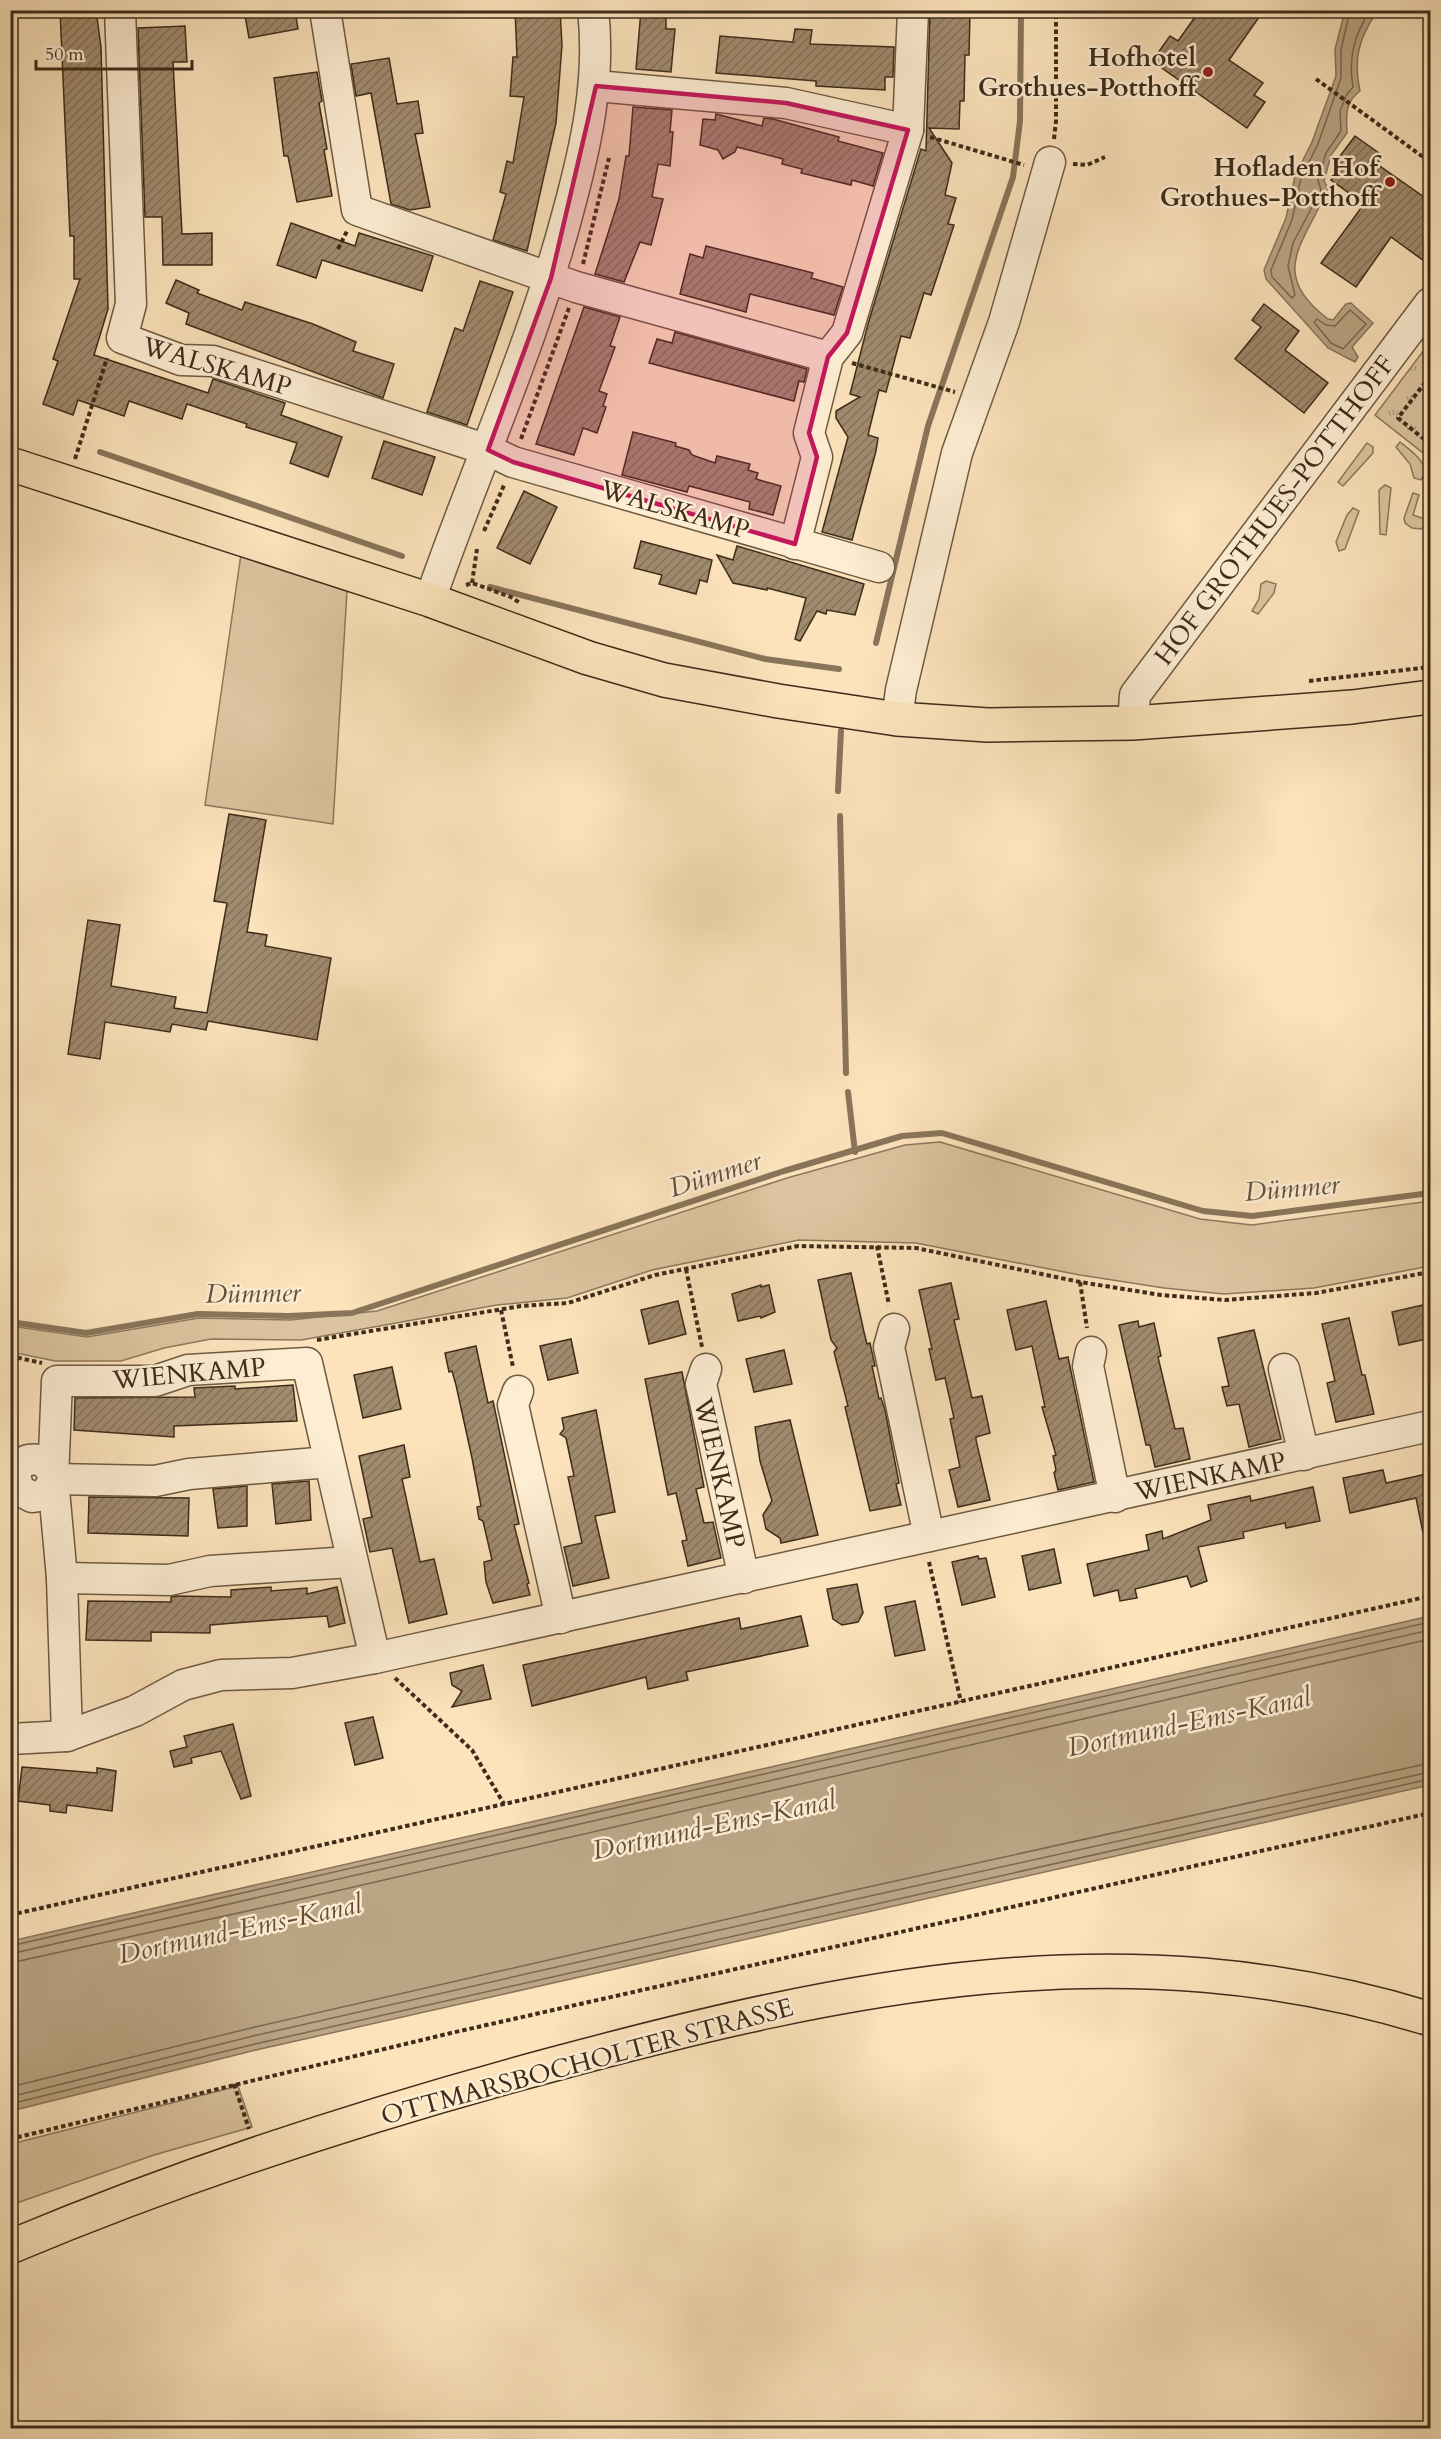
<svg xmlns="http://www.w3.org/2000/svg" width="1441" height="2439" font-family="Cardo,serif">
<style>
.grass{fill:#dcc4a0;stroke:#8d785d;stroke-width:1.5}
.park{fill:url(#park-tufts);stroke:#8d785d;stroke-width:1.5}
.water{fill:#bba585;stroke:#89755a;stroke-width:1.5}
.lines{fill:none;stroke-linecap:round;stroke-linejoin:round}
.shore{stroke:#7c6850;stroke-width:1.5}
.stream{stroke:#89755a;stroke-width:6}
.building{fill:url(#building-hatch);stroke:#3e2c1a;stroke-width:1.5}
.minor-casing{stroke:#6e5a42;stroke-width:33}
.major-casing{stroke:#3e2c1a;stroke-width:36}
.path{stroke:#3e2c1a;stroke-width:4;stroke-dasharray:4.5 3;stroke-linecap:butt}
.minor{stroke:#fdedd3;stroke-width:30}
.major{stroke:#fce3bc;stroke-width:33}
.marked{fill:#c2185b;fill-opacity:0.2;stroke:#c2185b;stroke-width:4.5;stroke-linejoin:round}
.poi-dot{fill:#8f2418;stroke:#fdedd3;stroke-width:2}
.labels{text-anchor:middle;stroke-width:5;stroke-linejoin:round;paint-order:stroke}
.poi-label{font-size:26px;font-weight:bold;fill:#3e2c1a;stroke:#fdedd3;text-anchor:end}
.street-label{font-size:26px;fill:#3e2c1a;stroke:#fdedd3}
.water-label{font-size:27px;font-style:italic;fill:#64503a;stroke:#fdedd3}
</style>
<defs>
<pattern id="park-tufts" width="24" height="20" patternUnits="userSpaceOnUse" patternTransform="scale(1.5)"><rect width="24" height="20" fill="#dcc4a0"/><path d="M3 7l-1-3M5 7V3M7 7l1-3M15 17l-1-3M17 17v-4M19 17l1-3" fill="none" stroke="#b49f82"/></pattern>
<pattern id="building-hatch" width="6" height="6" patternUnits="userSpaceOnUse" patternTransform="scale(1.5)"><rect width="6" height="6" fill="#a18b6e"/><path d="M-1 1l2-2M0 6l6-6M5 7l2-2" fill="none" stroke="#85725a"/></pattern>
</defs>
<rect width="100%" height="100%" fill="#fce3bc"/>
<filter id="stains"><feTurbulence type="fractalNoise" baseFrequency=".00333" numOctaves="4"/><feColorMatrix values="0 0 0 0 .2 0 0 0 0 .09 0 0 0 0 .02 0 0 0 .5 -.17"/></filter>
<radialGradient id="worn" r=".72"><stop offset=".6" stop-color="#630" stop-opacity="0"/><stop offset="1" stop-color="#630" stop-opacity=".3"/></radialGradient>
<g class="grass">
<path d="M1400,442C1410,450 1433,465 1421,480L1414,478L1410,464L1396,447Z"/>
<polygon points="1367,443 1373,447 1373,453 1343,486 1338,482"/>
<polygon points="1385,485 1391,488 1386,535 1380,534 1379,490"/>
<polygon points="1413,493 1419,495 1413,515 1425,519 1426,522 1422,529 1412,528 1405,523 1404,518"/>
<polygon points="1353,508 1359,511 1345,549 1339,551 1336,542 1347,515"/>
<polygon points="241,554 347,591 333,824 205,805"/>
<polygon points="1266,581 1276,584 1274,593 1258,614 1252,611 1259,599 1261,584"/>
<polygon points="940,1142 1200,1219 1252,1225 1430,1201 1430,1266 1314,1288 1224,1294 1164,1288 1080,1275 916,1243 799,1240 652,1270 567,1298 497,1305 301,1340 211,1339 164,1348 121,1361 55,1361 11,1352 11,1326 87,1337 199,1318 290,1320 377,1311 787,1178 905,1145"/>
<polygon points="238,2086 252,2127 154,2155 11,2205 11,2144"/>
</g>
<polygon class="park" points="1430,342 1430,474 1428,457 1375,415"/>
<g class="water">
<path d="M1345,11H1377C1359,39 1353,57 1360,91C1345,102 1346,115 1347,133L1331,155L1324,181L1328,188C1306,242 1266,272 1328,319L1333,320L1346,304L1351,303L1373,323L1352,347L1358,357L1355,362L1328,348L1266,279L1264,270L1286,218L1295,176L1312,142L1336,76L1335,49Z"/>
<polygon points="1430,1616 1430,1785 256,2050 11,2111 11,1941"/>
</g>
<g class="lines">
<g class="shore">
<path d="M1350,10L1341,50V78L1318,144L1301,178L1292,220L1271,270L1272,277L1292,298L1295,295L1288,266L1293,243L1321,190L1318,180L1326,153L1341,131L1340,111L1347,94L1353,87C1348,58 1354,36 1370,10"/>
<polygon points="1350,310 1366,324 1343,349 1331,343 1314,322 1317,319 1326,325 1335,326"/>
<polyline points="10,1946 1430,1622"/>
<polyline points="10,1954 1430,1630"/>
<polyline points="10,1963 284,1903 1430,1639"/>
<polyline points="10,2087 251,2028 850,1891 1430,1763"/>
<polyline points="10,2097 253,2036 852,1900 1430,1772"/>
<polyline points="10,2104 255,2044 1430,1779"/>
</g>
<g class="stream">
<polyline points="100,452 402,556"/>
<polyline points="490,587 765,659 839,669"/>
<polyline points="876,643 928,426 1013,177 1020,121 1021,10"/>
<polyline points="838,791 841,731"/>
<polyline points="840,816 846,1073"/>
<polyline points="848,1092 855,1152"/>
<polyline points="10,1322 86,1333 198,1314 289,1316 352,1313 784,1171 902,1136 942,1133 1203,1211 1252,1216 1430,1193"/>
</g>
</g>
<g class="building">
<polygon points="60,10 96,10 101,47 108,309 94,355 208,393 213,379 285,403 281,415 342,437 328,477 290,463 297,443 246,427 247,424 187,404 182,419 129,401 124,416 78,400 73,415 43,404 58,361 53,359 80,279 74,279 74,236 70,236"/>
<polygon points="244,10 295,10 298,29 249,38"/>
<polygon points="515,10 560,10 562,45 556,123 527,251 493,240 506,194 500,192 507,161 513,163 524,97 510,96 513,57 517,57"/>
<polygon points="641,10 666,10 666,29 675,29 671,72 636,69"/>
<polygon points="1200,10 1264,10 1229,60 1263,83 1254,95 1265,102 1247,128 1152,61 1170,36 1178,41"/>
<polygon points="930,11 970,12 969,55 965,55 964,101 960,101 959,129 929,128 952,163 945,195 956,198 948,224 954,225 931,295 924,293 910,338 901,336 886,392 879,390 868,435 878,438 876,451 852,540 822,532 848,437 836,418 836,411 860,397 850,394 868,324 921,149 926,151"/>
<polygon points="185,26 187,62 173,62 182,234 212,233 212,265 163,265 162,217 145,217 138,28"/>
<polygon points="795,29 812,30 810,44 894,47 893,77 885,77 885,90 816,86 816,81 716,73 720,36 793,42"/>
<polygon points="389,58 397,104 418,101 423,133 415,134 430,207 410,210 391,204 371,93 356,96 351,64"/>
<polygon points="317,72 322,101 319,103 327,149 324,150 332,196 297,202 288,156 284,156 274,78"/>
<polygon points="633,107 672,110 670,132 673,132 670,166 658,164 652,197 663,199 651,245 640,242 624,282 595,274 619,199 626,156 629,156"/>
<polygon points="716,114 762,126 764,118 773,119 839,137 838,141 883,153 873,186 852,180 851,185 801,173 802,169 782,164 783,159 737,147 735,152 723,159 718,150 700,145 703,119 715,120"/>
<polygon points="1355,136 1383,156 1377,164 1431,202 1431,266 1391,237 1356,287 1321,263 1364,204 1331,180 1342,164 1337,160"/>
<polygon points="291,223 355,246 359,233 433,256 422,291 322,260 316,278 277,265"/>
<polygon points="706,246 813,273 811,278 843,287 834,315 750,294 746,312 680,294 690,254 703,258"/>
<polygon points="176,280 199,290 197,293 242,310 245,302 313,324 356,342 353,351 394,364 383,398 186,324 189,313 166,303"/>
<polygon points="480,281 513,292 467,425 427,412 455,328 463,331"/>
<polygon points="1264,304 1299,331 1285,350 1328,383 1304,413 1235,359 1261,327 1252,320"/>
<polygon points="584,307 620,317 610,346 615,347 599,391 607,394 603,406 606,407 597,433 583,428 574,455 536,444"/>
<polygon points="675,332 807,369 804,382 799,381 794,401 649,363 657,339 672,343"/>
<polygon points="633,432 676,443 675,446 689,450 692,455 715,463 717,456 750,464 748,470 758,473 756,479 781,486 773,515 749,509 750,502 689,486 687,492 622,475"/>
<polygon points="384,441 435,457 422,495 372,478"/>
<polygon points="524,491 557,507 530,564 497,548"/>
<polygon points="641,541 712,560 707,582 700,580 696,594 659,584 662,575 634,568"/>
<polygon points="737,546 864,584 855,615 827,610 826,614 817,611 800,641 795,639 806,598 767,588 767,590 733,583 717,555 733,560"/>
<polygon points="229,814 266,820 247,932 267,935 265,946 331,958 317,1040 208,1021 206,1030 172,1024 170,1032 105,1022 100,1059 68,1054 88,920 120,925 111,986 176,997 174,1008 207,1013 227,903 214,901"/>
<polygon points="851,1273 864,1332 867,1344 870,1343 875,1366 872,1366 879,1399 881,1398 885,1410 899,1483 896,1484 901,1505 870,1511 845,1407 848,1406 834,1352 837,1348 831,1340 818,1280"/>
<polygon points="951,1283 959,1319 954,1320 972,1398 982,1396 990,1433 976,1437 976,1440 990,1500 958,1507 949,1470 960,1467 950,1419 954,1418 945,1378 936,1380 929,1349 932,1349 919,1290"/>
<polygon points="761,1285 761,1287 769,1285 775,1312 761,1318 760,1316 738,1321 732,1294"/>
<polygon points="678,1301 686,1334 649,1344 641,1310"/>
<polygon points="1046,1301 1059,1359 1068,1357 1094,1482 1058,1490 1054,1473 1056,1470 1053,1456 1056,1455 1042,1407 1045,1407 1032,1346 1016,1350 1007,1310"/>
<polygon points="1423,1305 1431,1338 1399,1345 1392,1312"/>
<polygon points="1349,1318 1362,1375 1365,1375 1374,1414 1336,1422 1327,1383 1335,1381 1322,1324"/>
<polygon points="1138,1321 1139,1327 1154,1323 1161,1356 1158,1357 1175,1429 1183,1428 1190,1459 1155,1467 1150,1445 1146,1445 1119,1325"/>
<polygon points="1254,1330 1281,1439 1249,1447 1239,1404 1227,1406 1222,1387 1229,1386 1218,1338"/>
<polygon points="571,1339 578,1373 548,1380 540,1346"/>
<polygon points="476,1346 488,1403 493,1401 519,1524 514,1525 529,1583 527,1584 530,1595 493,1603 486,1582 484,1562 492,1560 483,1521 479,1519 477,1507 481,1506 472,1458 456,1385 452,1371 449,1372 445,1353"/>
<polygon points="784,1350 792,1384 754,1392 746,1359"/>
<polygon points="392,1367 401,1409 363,1418 354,1375"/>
<polygon points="682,1372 704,1487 696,1489 704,1523 713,1522 721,1558 688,1566 682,1541 687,1540 676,1493 668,1495 645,1379"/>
<polygon points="293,1385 297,1421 174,1426 174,1437 74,1430 75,1398 195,1397 194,1388 235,1386 235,1389"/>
<polygon points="596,1410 615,1512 595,1516 609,1578 573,1586 564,1547 582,1543 568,1477 574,1476 566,1438 560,1434 564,1429 562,1418"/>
<polygon points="790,1420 818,1535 781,1543 780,1538 766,1529 763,1515 772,1501 760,1461 755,1427"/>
<polygon points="404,1445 410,1477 402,1479 420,1562 434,1559 447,1614 409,1623 392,1548 370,1552 363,1519 372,1517 359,1456"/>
<polygon points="1383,1470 1386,1483 1431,1473 1431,1532 1423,1533 1416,1498 1350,1513 1343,1478"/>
<polygon points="309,1481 311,1520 276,1524 272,1484"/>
<polygon points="247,1486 247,1526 218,1528 213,1489"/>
<polygon points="1313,1487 1320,1521 1286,1528 1285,1523 1243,1532 1244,1538 1198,1547 1207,1581 1191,1587 1187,1576 1135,1589 1137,1598 1120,1601 1118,1590 1094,1596 1087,1564 1149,1550 1146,1535 1162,1531 1163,1539 1211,1520 1208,1505 1250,1496 1251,1501"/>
<polygon points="89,1497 189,1498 188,1536 88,1533"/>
<polygon points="1054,1549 1061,1583 1029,1590 1022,1556"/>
<polygon points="978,1556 979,1559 986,1558 995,1597 962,1605 952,1562"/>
<polygon points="857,1584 863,1613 858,1622 842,1625 833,1619 827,1589"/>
<polygon points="271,1587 271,1591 307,1588 307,1594 337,1587 345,1623 329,1627 327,1616 273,1620 210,1625 210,1633 151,1632 151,1641 86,1640 88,1601 171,1602 171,1597 175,1596 231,1597 231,1590"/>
<polygon points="915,1601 925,1650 895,1656 885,1607"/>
<polygon points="801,1616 808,1646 686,1672 688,1680 648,1689 646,1677 532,1706 523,1665 739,1618 741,1629"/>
<polygon points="483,1665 491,1699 452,1707 462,1691 452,1685 450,1673"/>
<polygon points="373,1717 383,1758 355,1765 345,1723"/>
<polygon points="233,1724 251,1796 241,1799 221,1751 191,1758 192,1763 174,1767 170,1751 187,1747 184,1736"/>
<polygon points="22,1767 97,1773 97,1768 116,1771 112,1811 67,1805 66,1813 50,1811 50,1805 18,1801"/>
</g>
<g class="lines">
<g class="minor-casing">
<g id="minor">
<polyline points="120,10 131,304 122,338 181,360 213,361 488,450 513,462 879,567"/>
<polyline points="325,10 357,210 576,287 828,357"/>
<polyline points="596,86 786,103 908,130"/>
<polyline points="795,544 817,457 809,433 828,357 847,333 908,130 913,10"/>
<path d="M430,600C475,470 533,345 568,212C586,146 601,79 593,10"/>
<polyline points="897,719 901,690 957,453 1004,322 1050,162"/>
<polyline points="1133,723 1135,695 1430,303"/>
<polyline points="894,1329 889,1347 929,1536"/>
<polyline points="1091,1352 1088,1366 1115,1497"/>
<polyline points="706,1369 701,1384 744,1578"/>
<polyline points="1284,1369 1304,1455"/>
<polyline points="518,1391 513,1405 561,1618"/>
<polyline points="53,1479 155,1481 189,1474 329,1462"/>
<polyline points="62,1578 169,1580 210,1571 351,1562"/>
<path d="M67,1736L62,1578L53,1479V1472L43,1461C29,1457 19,1461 15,1475L19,1490L32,1497C44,1496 50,1491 53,1479L57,1381H155L188,1370L307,1363L375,1658"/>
<polyline points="10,1739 67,1736 135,1711 183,1685 221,1675 292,1673 375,1658 1430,1426"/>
</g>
</g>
<g class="major-casing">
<g id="major">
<polyline points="10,464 430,600 588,658 664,680 778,701 897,719 988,725 1133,723 1352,707 1430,697"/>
<path d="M10,2247C184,2174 365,2115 547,2066C847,1985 1125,1925 1430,2019"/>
</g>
</g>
<g class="path">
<polyline points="1316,79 1430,162"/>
<polyline points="930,137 1024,165"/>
<polyline points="1054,139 1056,121 1056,10"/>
<polyline points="1073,164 1087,165 1105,157"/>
<polyline points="338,249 347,231"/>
<polyline points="583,264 609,158"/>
<polyline points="852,363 955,392"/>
<polyline points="1430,376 1398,418 1430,444"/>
<polyline points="521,439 569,308"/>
<polyline points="75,459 107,358"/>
<polyline points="484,531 505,483"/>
<polyline points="472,583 477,549"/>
<polyline points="466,585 472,583 511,597 520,603"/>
<polyline points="1309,681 1430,667"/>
<polyline points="877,1246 889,1305"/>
<polyline points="686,1269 702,1347"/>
<polyline points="1080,1282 1087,1328"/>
<polyline points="501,1310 513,1367"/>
<polyline points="317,1340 521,1306 568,1303 655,1275 798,1246 916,1248 1080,1282 1161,1295 1225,1300 1316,1293 1430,1272"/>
<polyline points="10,1356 42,1363"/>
<polyline points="929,1562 961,1702"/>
<polyline points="395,1678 472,1750 504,1804"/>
<polyline points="10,1915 1430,1596"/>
<polyline points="234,2084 249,2129"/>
<polyline points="10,2139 451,2033 1430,1813"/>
</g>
<use href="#minor" class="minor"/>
<use href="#major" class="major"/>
</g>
<path class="marked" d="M596,86L786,103L908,130L847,333L828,357L809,433L817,457L795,544L513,462L488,450L551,278Z"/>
<g class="poi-dot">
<circle cx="1208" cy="72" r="6"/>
<circle cx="1390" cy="182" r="6"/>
</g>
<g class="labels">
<g class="poi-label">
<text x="1196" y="66">Hofhotel<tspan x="1196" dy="30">Grothues-Potthoff</tspan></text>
<text x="1378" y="176">Hofladen Hof<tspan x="1378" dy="30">Grothues-Potthoff</tspan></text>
</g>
<g class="street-label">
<text transform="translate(217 366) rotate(16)" y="9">WALSKAMP</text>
<text transform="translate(675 509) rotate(16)" y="9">WALSKAMP</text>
<text transform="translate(1274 510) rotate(-53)" y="9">HOF GROTHUES-POTTHOFF</text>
<text transform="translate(189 1373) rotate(-5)" y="9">WIENKAMP</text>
<text transform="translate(720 1473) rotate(77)" y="9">WIENKAMP</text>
<text transform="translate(1210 1476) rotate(-12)" y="9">WIENKAMP</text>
<text transform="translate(587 2061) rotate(-15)" y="9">OTTMARSBOCHOLTER STRASSE</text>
</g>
<g class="water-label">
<text transform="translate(715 1174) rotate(-18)" y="9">Dümmer</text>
<text transform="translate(1292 1188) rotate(-5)" y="9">Dümmer</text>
<text transform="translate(253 1293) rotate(-1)" y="9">Dümmer</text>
<text transform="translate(1189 1722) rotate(-12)" y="9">Dortmund-Ems-Kanal</text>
<text transform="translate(714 1825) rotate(-12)" y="9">Dortmund-Ems-Kanal</text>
<text transform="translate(240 1929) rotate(-12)" y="9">Dortmund-Ems-Kanal</text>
</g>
</g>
<rect width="1441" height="2439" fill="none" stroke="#fce3bc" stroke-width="36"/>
<rect x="12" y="12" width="1417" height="2415" fill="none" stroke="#3e2c1a" stroke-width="3"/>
<rect x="18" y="18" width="1405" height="2403" fill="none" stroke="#3e2c1a" stroke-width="1.5"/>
<path d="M36 60v9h156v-9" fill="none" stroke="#3e2c1a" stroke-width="3"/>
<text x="45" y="60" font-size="18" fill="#3e2c1a" stroke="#fdedd3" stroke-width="4.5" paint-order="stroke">50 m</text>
<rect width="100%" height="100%" filter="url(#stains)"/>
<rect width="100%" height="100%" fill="url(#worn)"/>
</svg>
